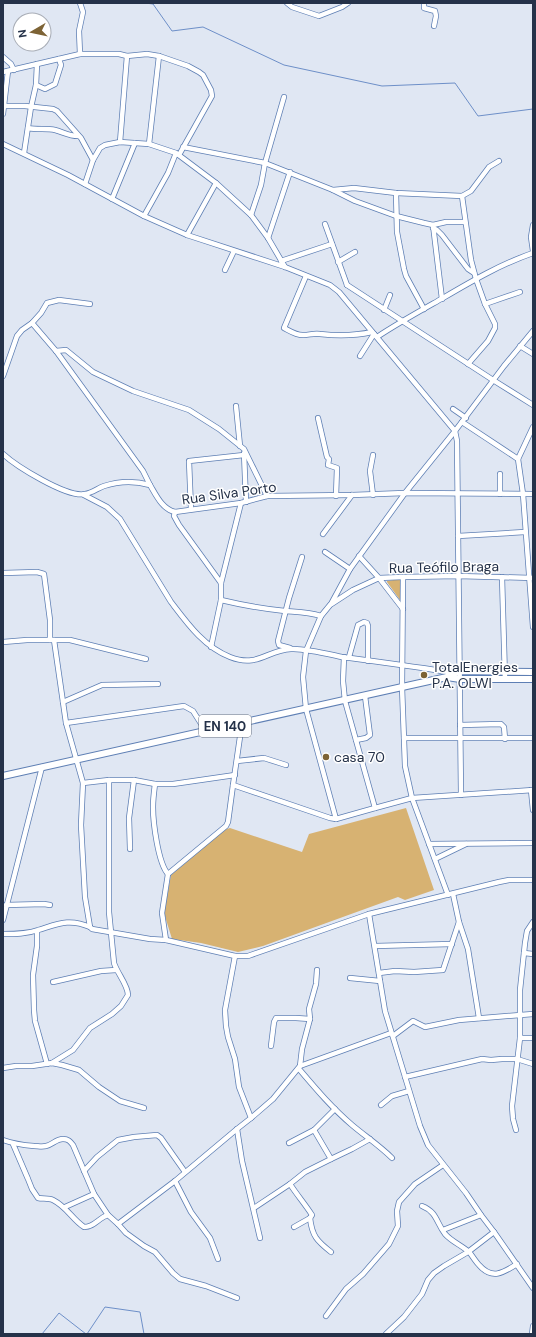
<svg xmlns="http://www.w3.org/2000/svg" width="536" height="1337" font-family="'DM Sans',sans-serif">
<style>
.green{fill:#d7b272}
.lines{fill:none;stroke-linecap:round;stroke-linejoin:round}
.stream{stroke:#6d8fc8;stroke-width:1}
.minor-casing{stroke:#5e7fb4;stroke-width:6}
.major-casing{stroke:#5e7fb4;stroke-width:8}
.minor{stroke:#fff;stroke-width:4.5}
.major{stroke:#fff;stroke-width:6}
.poi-dot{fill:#7d6335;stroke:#fff;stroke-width:1.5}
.labels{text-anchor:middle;stroke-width:3;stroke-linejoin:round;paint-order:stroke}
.shield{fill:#fff;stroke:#667080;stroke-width:1}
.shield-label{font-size:13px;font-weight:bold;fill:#253249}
.street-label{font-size:14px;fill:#253249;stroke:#fff}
.poi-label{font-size:14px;fill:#253249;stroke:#fff;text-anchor:start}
</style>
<rect width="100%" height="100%" fill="#e0e7f3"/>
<g class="green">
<polygon points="400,579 400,600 387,582 387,581"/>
<polygon points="406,808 434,890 405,900 398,897 263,946 238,952 201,943 172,939 164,913 171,875 224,830 230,828 302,852 309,834"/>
</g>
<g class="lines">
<g class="stream">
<polyline points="145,3 153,4 172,31 203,27 284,65 382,86 455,83 478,116 533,109"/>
<polyline points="42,1334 59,1313 86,1334"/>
<polyline points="87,1334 105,1307 140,1312 144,1334"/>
</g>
<g class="minor-casing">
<g id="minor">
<polyline points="80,3 83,12 79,31 80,54"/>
<polyline points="287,3 292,7 319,16 342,7 348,3"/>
<polyline points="424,3 424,8 435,11 436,16 434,26"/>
<polyline points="3,57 11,64 14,70"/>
<polyline points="3,72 80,54 119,54 127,56 147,54 159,56 188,66 199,72 203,75 211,90 212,96 179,155"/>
<polyline points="36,85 45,89 55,84 61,65 59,59"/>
<polyline points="3,106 25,106 53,109 57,111 81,138 93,160"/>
<polyline points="3,114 8,71"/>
<path d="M28,128C37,130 47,128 55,130C63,132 69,136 78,136"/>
<polyline points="120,142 127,56"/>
<polyline points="3,144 68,175 144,216 187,235 285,267 330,285 339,292 455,431 457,441 461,795"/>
<polyline points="149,144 159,56"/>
<polyline points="183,147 265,163 333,190 355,201 396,216 424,223 433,225 446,222 465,222"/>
<polyline points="24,153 31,107 36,85 37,64"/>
<polyline points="85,184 93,160 100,148 105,145 120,142 149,144 176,153 216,183 251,215 268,238 285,267"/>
<polyline points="333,190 354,188 396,193 462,196 471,191 489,167 499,161"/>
<polyline points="396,193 397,232 404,269 406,276 424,309"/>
<polyline points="462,196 471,260 476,279 485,304 495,324 495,328 488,341 468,364"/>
<polyline points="112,199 135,143"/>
<polyline points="251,215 261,185 265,163 284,97"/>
<polyline points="144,216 168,173 176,153"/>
<polyline points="325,224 347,285"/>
<polyline points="433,225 442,299"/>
<polyline points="533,225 531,237 533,251"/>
<polyline points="433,228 437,230 442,235 468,269 474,273"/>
<polyline points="187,235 216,183"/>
<polyline points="268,238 290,172"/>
<polyline points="281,261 332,244"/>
<polyline points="338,262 355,252"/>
<polyline points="225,270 234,251"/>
<path d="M306,276L284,328C290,331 297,336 304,335C309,335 314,333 320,334C338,336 354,336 372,332"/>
<polyline points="347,285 493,380 533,405"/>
<polyline points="485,304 520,292"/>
<polyline points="384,310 390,295"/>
<polyline points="32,323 56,351 143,471 150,485"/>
<path d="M377,337C398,323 420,311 443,298C472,281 501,264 533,253"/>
<polyline points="520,346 533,354"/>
<polyline points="56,351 66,350 93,372 133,391 189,410 219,429 244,449 267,496"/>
<polyline points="360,356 374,334"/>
<polyline points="3,376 17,336 22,330 32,323 41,313 47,303 59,300 90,304"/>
<polyline points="236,406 240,446"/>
<polyline points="453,409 466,418"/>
<polyline points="318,418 327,457 329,459 328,465 337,468 336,496"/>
<polyline points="462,422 518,459"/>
<polyline points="533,427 518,459 523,494 533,627"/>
<polyline points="244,453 246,502"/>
<path d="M3,454C16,466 67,498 85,494C92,493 98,488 104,486C119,481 136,481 150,485C156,495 162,509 175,512L241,503L267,496L352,495L405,493L533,494"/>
<polyline points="373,455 370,471 373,495"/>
<polyline points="500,494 500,474"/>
<path d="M84,495L107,507L120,519L171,602C187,623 204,647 230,657C258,668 267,650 291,649C304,648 328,654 342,657C379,662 417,667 454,673"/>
<polyline points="191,509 189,461 244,455"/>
<polyline points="175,512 174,516 179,525 221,583 241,503"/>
<polyline points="323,534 352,495"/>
<polyline points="458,536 525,532"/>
<polyline points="325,552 350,569"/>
<polyline points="359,556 379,578 403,609"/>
<polyline points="3,573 37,572 44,574 50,620 50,640"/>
<polyline points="403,577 402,687 405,766 412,798 448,895"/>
<polyline points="502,577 505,679"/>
<path d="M221,600C242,605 264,609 285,611C298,612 309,612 321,616"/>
<polyline points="331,604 350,569 405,493 455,431 504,366 533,331"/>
<polyline points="54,640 66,723 83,783 81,825 85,897 90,927 92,929 150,939 166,940 235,956 248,956 369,914 499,882 509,880 533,880"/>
<polyline points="3,642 27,640 70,640 146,659"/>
<polyline points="211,647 221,600 221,583"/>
<polyline points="290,648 279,645 278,641 289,598 302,557"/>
<polyline points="344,657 343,681 345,701 375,808 336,819 306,709 303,677 306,651 321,616 330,605 353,590 379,578 403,577 458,576 533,578"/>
<polyline points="349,657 358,625 364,622 367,623 368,626 368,661"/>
<polyline points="63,702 102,685 158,684"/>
<polyline points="66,723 184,706 193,711 205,730"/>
<polyline points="242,723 233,785 330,818 336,819"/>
<polyline points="460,725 501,724 504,727 505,739"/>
<polyline points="404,738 533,738"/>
<polyline points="356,740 366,738 370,735 365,696"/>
<polyline points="237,761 264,758 286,765"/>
<polyline points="83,783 109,780 134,780 155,784 173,784 235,775"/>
<path d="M155,784C154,792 153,799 153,807C153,822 158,863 168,874"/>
<polyline points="531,790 533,810"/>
<polyline points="375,808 412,798 533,790"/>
<polyline points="429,844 533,843"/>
<polyline points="130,849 129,818 134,780"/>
<polyline points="435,859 466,844"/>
<polyline points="453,894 459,922 468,949 479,1018"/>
<polyline points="6,905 44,904 50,905"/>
<polyline points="369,914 385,1011 420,1126 428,1145 466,1193 481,1215 494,1232 533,1288"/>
<polyline points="3,920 42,767"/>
<polyline points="37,931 37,946 33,975 34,1010 35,1021 47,1064"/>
<path d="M3,934C15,934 27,934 38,930C58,924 69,918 90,927"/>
<polyline points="166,940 162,913 168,874 226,826 228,822 233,785"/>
<polyline points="375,946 452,944"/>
<polyline points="524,953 533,954"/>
<polyline points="379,973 395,971 414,972 443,970 459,922"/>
<polyline points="350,978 380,981"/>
<polyline points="53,982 101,971 116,970"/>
<polyline points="393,1036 413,1021 425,1027 459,1020 533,1014"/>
<polyline points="520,1038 533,1038"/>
<polyline points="271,1046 274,1022 276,1018 296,1018 310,1019"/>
<path d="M52,1063L73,1050L90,1028L112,1014L121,1006L128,995C128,985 117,973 114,963L109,912V780"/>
<polyline points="300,1066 391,1033"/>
<polyline points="3,1068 16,1066 32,1066 52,1063 62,1065 79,1070 99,1087 120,1101 144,1108"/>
<path d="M299,1069C316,1089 332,1108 352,1125C365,1136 380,1146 392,1158"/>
<polyline points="405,1077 482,1059 491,1060 502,1059 517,1059 533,1064"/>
<polyline points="381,1105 392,1096 409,1091"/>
<polyline points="251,1118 273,1099 300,1066 302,1049 310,1019 309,1009 316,984 317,970"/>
<polyline points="237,1129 242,1161 260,1238"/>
<polyline points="314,1130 331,1159"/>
<polyline points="516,1130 513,1119 512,1106 520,1038 520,990 525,943 527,931 533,922"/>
<path d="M3,1140C14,1144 22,1145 34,1146C38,1146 42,1147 46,1146C52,1145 56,1139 63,1139C68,1139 70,1141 73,1145L94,1194L108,1215L118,1224L175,1181L237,1129L251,1118L239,1087L235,1059L228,1037L226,1026L225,1010L235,956"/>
<polyline points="289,1143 314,1130 335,1109"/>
<path d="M13,1144L28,1179L32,1189L38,1198C42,1199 49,1198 53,1200C67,1207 72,1219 84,1227C95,1227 98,1218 108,1215"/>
<polyline points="84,1171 97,1157 118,1140 134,1137 157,1135 161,1138 185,1172"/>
<polyline points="175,1181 191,1212 210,1238 218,1259"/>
<path d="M290,1184C297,1195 305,1204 312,1215L310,1218L294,1227"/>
<path d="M422,1206C437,1212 436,1222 445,1234C452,1242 463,1246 470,1253C473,1257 476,1262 479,1265C492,1280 503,1273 517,1264"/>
<polyline points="65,1207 94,1194"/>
<polyline points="254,1208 290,1184 305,1172 331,1159 352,1149 370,1139"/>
<path d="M310,1218C312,1236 317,1241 331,1252"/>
<polyline points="118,1224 126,1233 144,1246 155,1252 173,1273 180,1279 206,1286 237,1298"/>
<polyline points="443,1230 481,1215"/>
<polyline points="326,1316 346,1289 363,1274 389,1244 398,1226 397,1211 399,1202 415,1184 443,1165"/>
<polyline points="386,1334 404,1317 422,1294 428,1280 434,1273 444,1266 468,1252 494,1232"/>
<polyline points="532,1334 533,1326"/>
</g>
</g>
<g class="major-casing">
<g id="major">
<polyline points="447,677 460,679 533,679"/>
<polyline points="3,776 447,677 460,671 533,672"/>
</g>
</g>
<use href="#minor" class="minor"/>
<use href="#major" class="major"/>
</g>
<g class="poi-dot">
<circle cx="424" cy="675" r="4"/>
<circle cx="326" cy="757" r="4"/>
</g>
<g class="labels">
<rect class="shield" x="199" y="715" width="52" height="22" rx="3"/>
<g class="shield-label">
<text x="225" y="731">EN 140</text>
</g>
<g class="street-label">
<text transform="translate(229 493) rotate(-8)" y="5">Rua Silva Porto</text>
<text transform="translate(444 567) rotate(-1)" y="5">Rua Teófilo Braga</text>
</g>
<g class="poi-label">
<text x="432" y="672">TotalEnergies<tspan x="432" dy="16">P.A. OLWI</tspan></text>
<text x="334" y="762">casa 70</text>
</g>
</g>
<rect width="536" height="1337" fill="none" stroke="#253249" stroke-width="8"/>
<g transform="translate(32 32) rotate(261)"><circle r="19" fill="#ffffff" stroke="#a8adb6"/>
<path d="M0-3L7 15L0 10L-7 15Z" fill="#7d6335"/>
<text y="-6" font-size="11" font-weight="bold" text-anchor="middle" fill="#253249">N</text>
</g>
</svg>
